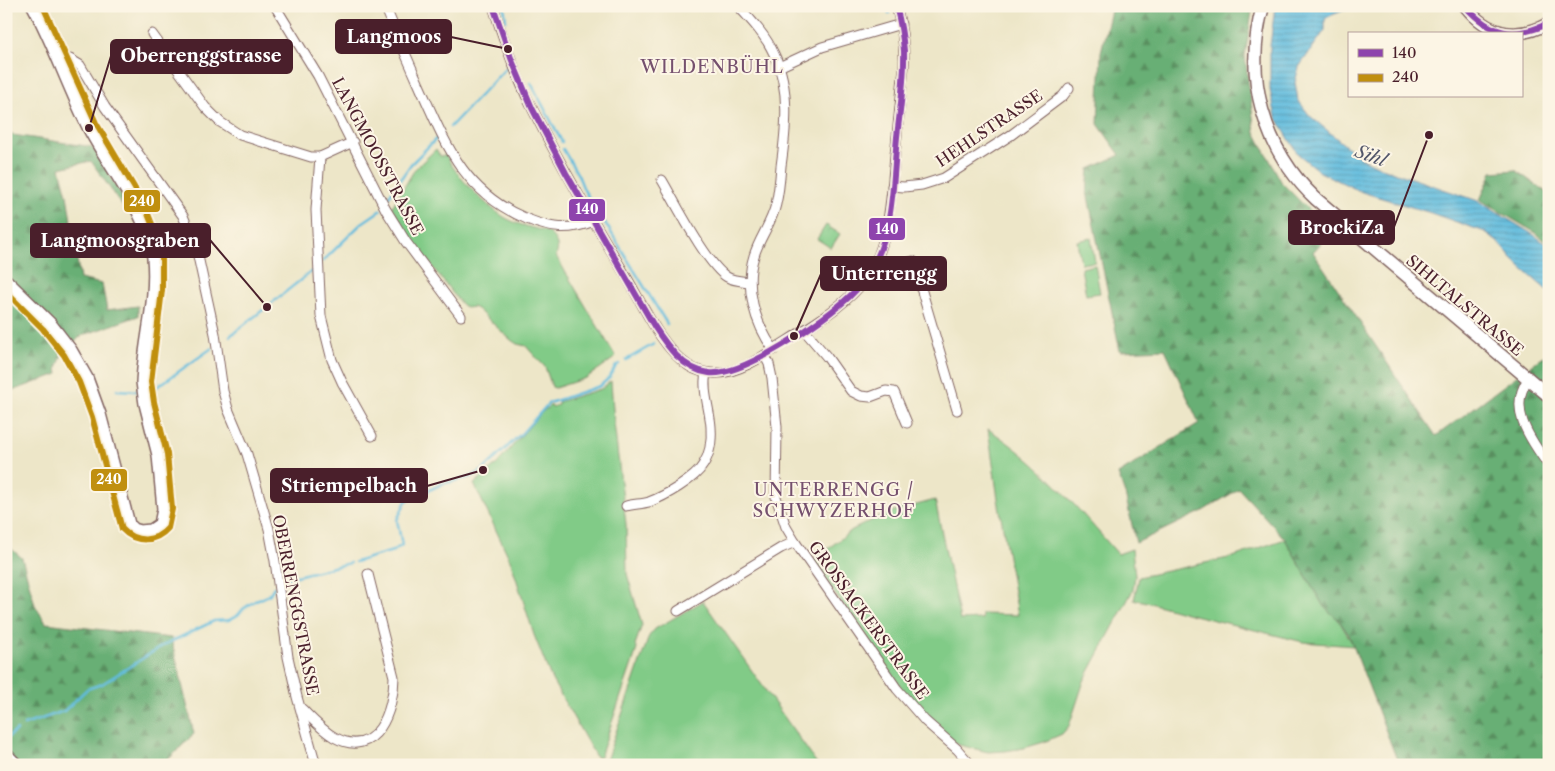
<svg xmlns="http://www.w3.org/2000/svg" width="1555" height="771" font-family="'Libre Caslon Text',serif">
<style>
.grass{fill:#81cb87;stroke:#667559}
.forest{fill:url(#forest-firs);stroke:#596750}
.park{fill:url(#park-crowns);stroke:#667559}
.water{fill:url(#water-rules);stroke:#556e84}
.lines{fill:none;stroke-linecap:round;stroke-linejoin:round}
.stream{stroke:#60bcde;stroke-width:2.5}
.minor-casing{stroke:#836562;stroke-width:11}
.secondary-casing{stroke:#836562;stroke-width:14}
.primary-casing{stroke:#836562;stroke-width:15}
.minor{stroke:#fff;stroke-width:9}
.secondary{stroke:#fff;stroke-width:11}
.primary{stroke:#fff;stroke-width:12}
.bus-1-casing{stroke:#fcf5e5;stroke-width:10}
.bus-2-casing{stroke:#fcf5e5;stroke-width:10}
.bus-1{stroke:#8e44ad;stroke-width:6}
.bus-2{stroke:#c08f0f;stroke-width:6}
.labels{text-anchor:middle;stroke-width:4;stroke-linejoin:round;paint-order:stroke}
.street-label{font-size:16px;fill:#4a1f2b;stroke:#fcf5e5}
.neighbourhood-label{font-size:18px;letter-spacing:1px;fill:#75506e;stroke:#fcf5e5}
.water-label{font-size:18px;font-style:italic;fill:#52566a;stroke:#fcf5e5}
.leader{fill:none;stroke:#4a1f2b;stroke-width:2}
.callout-dot{fill:#4a1f2b;stroke:#fcf5e5;stroke-width:2}
.callout{fill:#4a1f2b;stroke:#4a1f2b;stroke-width:2}
.callout-label{font-size:18px;text-anchor:middle;font-weight:bold;fill:#fff}
.line-badge{stroke:#fcf5e5;stroke-width:2}
.badge-label{font-size:14px;text-anchor:middle;font-weight:bold;fill:#fff}
</style>
<defs>
<pattern id="forest-firs" width="22" height="20" patternUnits="userSpaceOnUse" patternTransform="scale(1.25)"><rect width="22" height="20" fill="#68af74"/><path d="M5 1l3.5 6h-7zM16 11l3.5 6h-7z" fill="#588e5f"/></pattern>
<pattern id="park-crowns" width="20" height="18" patternUnits="userSpaceOnUse" patternTransform="scale(1.25)"><rect width="20" height="18" fill="#81cb87"/><path d="M2 6a3 3 0 1 1 6 0M12 15a3 3 0 1 1 6 0" fill="none" stroke="#71ae75"/></pattern>
<pattern id="water-rules" width="6" height="5" patternUnits="userSpaceOnUse" patternTransform="scale(1.25)"><rect width="6" height="5" fill="#60bcde"/><path d="M0 2.5h6" fill="none" stroke="#5198b4"/></pattern>
</defs>
<rect width="100%" height="100%" fill="#fcf5e5"/>
<filter id="ink" filterUnits="userSpaceOnUse"><feTurbulence type="fractalNoise" baseFrequency=".02" numOctaves="2"/><feDisplacementMap in="SourceGraphic" scale="10" xChannelSelector="R" yChannelSelector="G"/><feConvolveMatrix kernelMatrix="1 2 1 2 8 2 1 2 1" color-interpolation-filters="sRGB"/></filter>
<filter id="wash" filterUnits="userSpaceOnUse"><feTurbulence type="fractalNoise" baseFrequency=".0096" numOctaves="4" result="noise"/><feDisplacementMap in="SourceGraphic" scale="20" xChannelSelector="R" yChannelSelector="G"/><feGaussianBlur stdDeviation="1.12" result="paint"/><feColorMatrix in="noise" values="0 0 0 0 0 0 0 0 0 0 0 0 0 0 0 0 0 1.4 0 .05"/><feComposite in="paint" operator="in"/></filter>
<g filter="url(#wash)">
<rect width="100%" height="100%" fill="#ede6c8"/>
<g class="grass">
<path d="M436,149L440,156L446,155C455,175 485,205 504,217C517,225 534,228 548,232C556,239 560,246 556,256L616,357L586,378L555,388L552,387L545,367L532,353L526,346L517,344L511,340L477,309L473,307C465,309 462,305 457,299L414,243L392,207L415,169Z"/>
<polygon points="1091,238 1095,262 1081,264 1077,241"/>
<polygon points="1095,265 1100,293 1086,295 1081,268"/>
<polygon points="611,381 614,423 626,524 627,574 642,625 635,645 637,649 600,757 596,757 552,680 534,635 511,562 474,484 497,464 541,413 551,405 552,407 558,405 558,402 601,389"/>
<path d="M988,429C1040,462 1078,509 1118,554L1132,549L1135,576L1133,590L1084,681L1069,726L1062,734L1044,742L1024,748L1005,751L988,752L959,745L951,740L916,706L896,681L812,561L852,530L887,513L935,500L960,620L982,619V614L1018,615L998,499Z"/>
<polygon points="1285,539 1324,607 1338,619 1354,646 1303,642 1186,613 1143,601 1134,600 1139,577 1233,557"/>
<polygon points="703,601 818,765 606,765 607,758 649,636 655,629"/>
</g>
<g class="forest">
<polygon points="1112,6 1253,6 1245,56 1255,132 1282,183 1331,232 1313,252 1436,436 1549,352 1549,765 1399,765 1349,635 1338,619 1324,607 1285,539 1239,489 1201,512 1136,543 1125,494 1118,474 1199,423 1165,349 1120,351 1087,192 1089,169 1120,155 1098,124 1101,52"/>
<polygon points="6,134 93,147 129,207 123,207 91,161 60,168 67,195 80,279 102,284 107,310 138,306 138,316 81,336 63,353 57,368 58,374 15,390 6,390"/>
<polygon points="1515,170 1549,194 1549,244 1536,233 1480,200 1492,172"/>
<polygon points="6,544 22,558 35,605 46,623 171,638 194,734 163,765 6,765"/>
</g>
<polygon class="park" points="826,225 840,234 831,248 817,239"/>
<path class="water" d="M1275,6H1350C1342,13 1333,13 1325,19V30L1299,67L1295,82L1298,100L1310,116L1359,157L1379,167L1478,201L1534,235L1549,246V292L1518,265L1501,245L1485,232L1431,213L1362,192L1320,172L1298,154L1276,117L1270,90V46Z"/>
<g class="lines">
<g class="stream">
<polyline points="504,6 506,21"/>
<polyline points="887,6 889,13"/>
<polyline points="531,83 562,142"/>
<polyline points="450,127 506,68"/>
<polyline points="563,149 578,175 584,190 600,216"/>
<polyline points="389,196 411,164 437,138"/>
<polyline points="604,221 667,324"/>
<polyline points="323,261 362,223 381,210"/>
<polyline points="230,336 312,271"/>
<polyline points="626,360 654,344"/>
<polyline points="154,389 212,348"/>
<polyline points="117,390 136,391"/>
<polyline points="355,562 393,551 402,545 397,520 406,501 442,484 471,477 483,470 521,434 549,403 600,386 610,377 616,366 619,364"/>
<polyline points="284,579 350,563"/>
<polyline points="24,725 64,711 87,689 102,684 164,645 214,621 229,620 238,615 243,609 258,599 263,598 269,595 274,587"/>
<polyline points="7,738 17,730"/>
</g>
</g>
</g>
<g filter="url(#ink)">
<g class="lines">
<g class="minor-casing">
<g id="minor">
<polyline points="275,6 318,76 386,210 406,242 461,316"/>
<path d="M385,6C396,33 408,60 420,87C446,145 464,193 527,219C552,229 568,231 594,221"/>
<path d="M493,6C504,41 516,76 532,108C561,166 594,222 627,278C643,305 662,349 689,366C716,383 747,367 771,351C799,333 837,312 859,287C890,253 891,199 895,155C898,126 901,97 904,67C905,46 902,27 896,6"/>
<path d="M738,6C752,21 766,36 774,54C791,89 786,130 781,166C780,179 779,192 776,204C772,223 759,238 754,256C744,287 755,324 774,350"/>
<polyline points="152,34 205,107 220,122 240,135 311,157 320,157 353,142"/>
<polyline points="60,61 70,59 80,65 105,107 183,216 196,247 215,334 223,391 228,409 247,454 269,529 275,561 288,657 297,697 316,765"/>
<polyline points="779,67 822,47 901,24"/>
<polyline points="320,157 316,210 321,316 332,360 342,382 372,436"/>
<path d="M662,180C675,202 707,265 727,277C734,281 743,281 750,282"/>
<polyline points="892,186 904,187 922,185 944,178 1011,135 1063,96 1069,88"/>
<polyline points="874,265 884,269 913,261 957,410"/>
<polyline points="804,330 827,357 851,391 861,396 870,397 886,391 894,392 907,423"/>
<polyline points="765,356 769,364 772,378 777,427 776,497 786,527 795,542 897,689 925,721 957,749 971,765"/>
<path d="M1528,379C1507,410 1531,440 1549,466"/>
<path d="M626,506C634,504 642,504 649,502C665,496 695,479 703,465C710,454 712,440 711,427C710,410 702,390 706,373"/>
<polyline points="678,611 781,548 795,542"/>
<path d="M302,709C312,719 322,730 334,737C377,761 394,709 394,677L368,574"/>
</g>
</g>
<g class="secondary-casing">
<g id="secondary">
<path d="M1465,6C1488,35 1517,41 1549,23"/>
<path d="M6,280L50,323L71,350L87,378L100,414L129,524L134,529L140,531L151,530L160,524L163,509L158,455L145,404L142,382C144,341 157,300 153,258C149,215 108,166 88,127C68,87 54,45 33,6"/>
<polyline points="6,754 17,765"/>
</g>
</g>
<g class="primary-casing">
<path id="primary" d="M1263,6C1243,76 1263,149 1316,199L1549,396"/>
</g>
<use href="#minor" class="minor"/>
<use href="#secondary" class="secondary"/>
<use href="#primary" class="primary"/>
<g class="bus-1-casing">
<g id="bus-1">
<path d="M493,6L511,58L532,108L566,173L654,326C667,346 683,370 709,373C743,377 825,320 850,296C861,286 870,274 876,260C894,223 893,178 897,137C900,109 905,79 904,51C903,36 900,21 896,6"/>
<path d="M1465,6C1491,35 1514,40 1549,23"/>
</g>
</g>
<g class="bus-2-casing">
<path id="bus-2" d="M6,292L43,329L64,355L79,382L92,417L122,529C135,543 155,543 168,528L172,509L167,454L154,402L151,382L162,290V258L158,239L144,204L96,123L43,6"/>
</g>
<use href="#bus-1" class="bus-1"/>
<use href="#bus-2" class="bus-2"/>
</g>
</g>
<g class="labels">
<g class="street-label">
<text transform="translate(989 128) rotate(-34)" y="6">HEHLSTRASSE</text>
<text transform="translate(378 156) rotate(62)" y="6">LANGMOOSSTRASSE</text>
<text transform="translate(1465 305) rotate(40)" y="6">SIHLTALSTRASSE</text>
<text transform="translate(296 605) rotate(79)" y="6">OBERRENGGSTRASSE</text>
<text transform="translate(869 620) rotate(54)" y="6">GROSSACKERSTRASSE</text>
</g>
<g class="neighbourhood-label">
<text x="712" y="73">WILDENBÜHL</text>
<text x="834" y="496">UNTERRENGG /<tspan x="834" dy="21">SCHWYZERHOF</tspan></text>
</g>
<g class="water-label">
<text transform="translate(1371 156) rotate(20)" y="6">Sihl</text>
</g>
</g>
<path class="leader" d="M508 49L451 37M89 128L111 56M1429 135L1394 227M267 307L210 240M794 336L821 274M483 470L427 486"/>
<g class="callout-dot">
<circle cx="508" cy="49" r="5"/>
<circle cx="89" cy="128" r="5"/>
<circle cx="1429" cy="135" r="5"/>
<circle cx="267" cy="307" r="5"/>
<circle cx="794" cy="336" r="5"/>
<circle cx="483" cy="470" r="5"/>
</g>
<g class="callout">
<rect x="336" y="20" width="115" height="33" rx="5"/>
<rect x="111" y="40" width="181" height="33" rx="5"/>
<rect x="1289" y="211" width="105" height="33" rx="5"/>
<rect x="31" y="224" width="179" height="33" rx="5"/>
<rect x="821" y="257" width="125" height="33" rx="5"/>
<rect x="271" y="469" width="156" height="33" rx="5"/>
</g>
<g class="callout-label">
<text x="394" y="43">Langmoos</text>
<text x="201" y="62">Oberrenggstrasse</text>
<text x="1342" y="234">BrockiZa</text>
<text x="120" y="247">Langmoosgraben</text>
<text x="884" y="280">Unterrengg</text>
<text x="349" y="492">Striempelbach</text>
</g>
<g class="line-badge">
<rect x="123" y="189" width="38" height="24" rx="5" fill="#c08f0f"/>
<rect x="568" y="198" width="38" height="24" rx="5" fill="#8e44ad"/>
<rect x="868" y="217" width="38" height="24" rx="5" fill="#8e44ad"/>
<rect x="90" y="468" width="38" height="24" rx="5" fill="#c08f0f"/>
</g>
<g class="badge-label">
<text x="142" y="206">240</text>
<text x="587" y="214">140</text>
<text x="887" y="234">140</text>
<text x="109" y="484">240</text>
</g>
<rect width="1555" height="771" fill="none" stroke="#fcf5e5" stroke-width="25"/>
<rect x="1348" y="32" width="175" height="65" fill="#fcf5e5" stroke="#b59f9b"/>
<rect x="1358" y="49" width="25" height="8" fill="#8e44ad" stroke="#b59f9b"/>
<text x="1392" y="58" font-size="15" fill="#4a1f2b">140</text>
<rect x="1358" y="74" width="25" height="8" fill="#c08f0f" stroke="#b59f9b"/>
<text x="1392" y="82" font-size="15" fill="#4a1f2b">240</text>
</svg>
